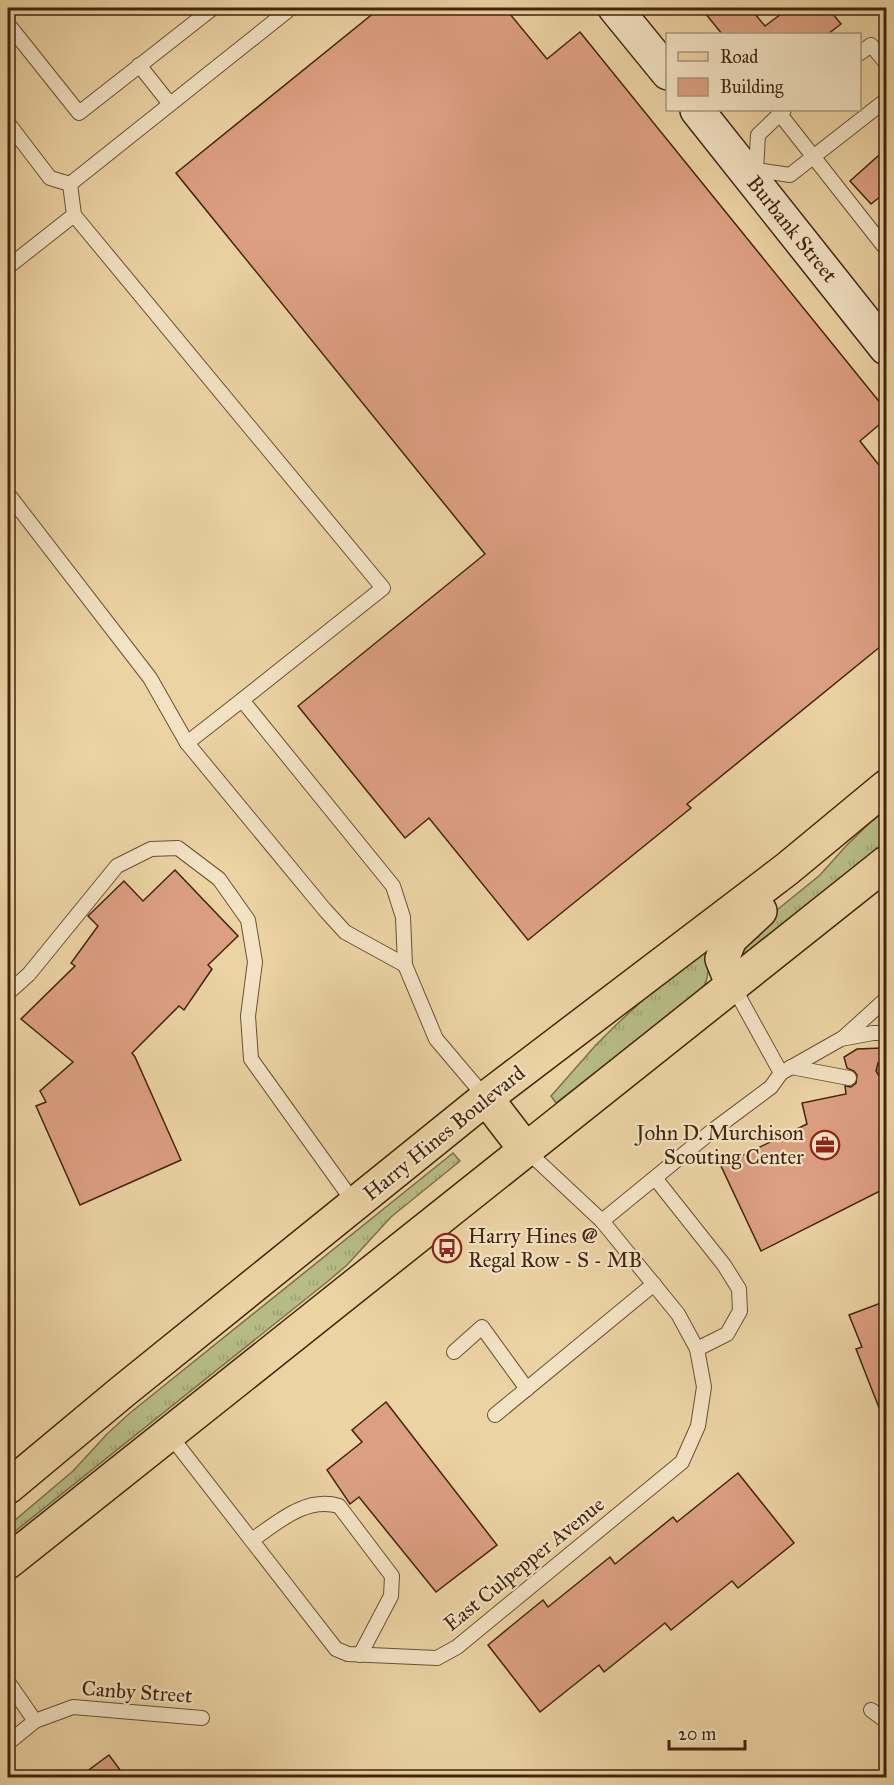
<svg xmlns="http://www.w3.org/2000/svg" width="894" height="1785" font-family="'IM FELL Great Primer',serif">
<style>
.grass{fill:url(#grass-tufts);stroke:#7c704a;stroke-width:1.5}
.building{fill:#dc9f82;stroke:#40250d;stroke-width:1.5}
.lines{fill:none;stroke-linecap:round;stroke-linejoin:round}
.lane-casing{stroke:#6b5033;stroke-width:16}
.secondary-casing{stroke:#40250d;stroke-width:36}
.primary-casing{stroke:#40250d;stroke-width:36}
.lane{stroke:#f3e2c4;stroke-width:14}
.secondary{stroke:#f3e2c4;stroke-width:33}
.primary{stroke:#ecd3a4;stroke-width:33}
.labels{text-anchor:middle;stroke-width:4.5;stroke-linejoin:round;paint-order:stroke}
.street-label{font-size:21px;fill:#40250d;stroke:#f3e2c4}
.poi-label{font-size:21px;fill:#40250d;stroke:#f3e2c4;text-anchor:end}
</style>
<defs>
<pattern id="grass-tufts" width="24" height="20" patternUnits="userSpaceOnUse" patternTransform="scale(1.5)"><rect width="24" height="20" fill="#b7bc86"/><path d="M3 7l-1-3M5 7V3M7 7l1-3M15 17l-1-3M17 17v-4M19 17l1-3" fill="none" stroke="#9ea172"/></pattern>
</defs>
<rect width="100%" height="100%" fill="#ecd3a4"/>
<filter id="stains"><feTurbulence type="fractalNoise" baseFrequency=".00333" numOctaves="4"/><feColorMatrix values="0 0 0 0 .2 0 0 0 0 .09 0 0 0 0 .02 0 0 0 .5 -.17"/></filter>
<radialGradient id="worn" r=".72"><stop offset=".6" stop-color="#630" stop-opacity="0"/><stop offset="1" stop-color="#630" stop-opacity=".3"/></radialGradient>
<g class="grass">
<polygon points="886,807 886,841 865,860 743,956 737,949 756,927 820,875 846,846"/>
<path d="M705,952L707,953C709,963 709,979 703,988L556,1103L551,1096L595,1046L616,1025L643,1000Z"/>
<polygon points="453,1153 460,1161 391,1217 347,1265 327,1282 8,1537 8,1526 73,1471 107,1434 130,1413"/>
</g>
<g class="building">
<polygon points="380,8 505,8 547,59 580,32 886,410 886,419 860,441 886,474 886,642 687,804 691,808 528,940 429,818 405,838 298,706 485,554 176,173"/>
<polygon points="701,8 750,8 765,26 789,8 828,8 841,24 828,34 722,34"/>
<polygon points="886,149 886,192 871,204 850,181"/>
<polygon points="175,870 238,936 208,965 212,969 184,1010 179,1006 132,1053 135,1057 181,1160 80,1205 36,1106 46,1102 40,1091 73,1062 21,1019 75,966 71,963 98,926 88,916 124,881 143,901"/>
<polygon points="881,1048 883,1059 878,1063 876,1071 879,1076 886,1078 886,1188 761,1251 721,1166 807,1124 802,1103 846,1094 845,1086 851,1087 856,1083 857,1075 854,1071 847,1068 844,1057 857,1049"/>
<polygon points="886,1301 886,1422 885,1423 856,1349 862,1347 849,1315"/>
<polygon points="386,1402 497,1545 436,1592 359,1497 350,1504 327,1470 362,1442 352,1430"/>
<polygon points="738,1473 794,1543 738,1588 732,1581 671,1630 665,1623 604,1672 599,1665 540,1712 488,1645 543,1600 548,1607 610,1557 615,1564 673,1517 677,1522"/>
<polygon points="109,1755 126,1778 78,1778"/>
</g>
<g class="lines">
<g class="lane-casing">
<g id="lane">
<polyline points="8,24 79,113 213,8"/>
<polyline points="860,53 871,45 886,63"/>
<polyline points="139,65 170,104"/>
<polyline points="779,113 886,249"/>
<polyline points="8,123 50,178 70,184"/>
<polyline points="756,170 790,175 886,100"/>
<polyline points="751,174 756,170 758,135 784,110"/>
<polyline points="74,215 383,588 242,700 393,886 403,917 405,965 436,1039 486,1098"/>
<polyline points="8,267 74,215 70,184 291,8"/>
<polyline points="8,494 150,678 187,743 325,910 345,932 405,965"/>
<polyline points="187,743 242,700"/>
<polyline points="733,986 781,1073"/>
<polyline points="8,993 29,974 117,866 151,849 178,848 219,879 248,920 255,962 248,1016 251,1059 355,1204"/>
<polyline points="843,1038 886,999"/>
<polyline points="791,1067 849,1078"/>
<polyline points="885,1069 886,1068"/>
<polyline points="655,1178 724,1265 739,1289 740,1311 727,1334 697,1349"/>
<polyline points="602,1221 712,1131 771,1087 781,1073 841,1039 873,1033 886,1033"/>
<polyline points="454,1352 482,1327 527,1389"/>
<polyline points="495,1415 654,1284"/>
<polyline points="169,1434 336,1649 348,1654 437,1658 457,1647 682,1462 698,1426 704,1387 697,1349 678,1314 602,1221 526,1150"/>
<path d="M252,1540C277,1523 306,1496 339,1506L392,1576L391,1596L360,1655"/>
<polyline points="8,1682 35,1721"/>
<polyline points="871,1710 886,1721"/>
<polyline points="8,1743 35,1721 73,1707 202,1718"/>
</g>
</g>
<g class="secondary-casing">
<g id="secondary">
<polyline points="615,8 668,73"/>
<polyline points="697,110 886,348"/>
</g>
</g>
<g class="primary-casing">
<g id="primary">
<polyline points="733,986 722,959 730,939 760,911"/>
<polyline points="486,1098 526,1150"/>
<polyline points="8,1487 122,1392 486,1098 787,869 886,787"/>
<polyline points="8,1562 886,863"/>
</g>
</g>
<use href="#lane" class="lane"/>
<use href="#secondary" class="secondary"/>
<use href="#primary" class="primary"/>
</g>
<defs>
<g id="office-ring" transform="scale(1.5)"><circle r="9.5" fill="#f3e2c4" stroke="#8f2418" stroke-width="1.5"/><path d="M-6-3h4V-5.5h4V-3h4V5H-6ZM-1-4.5V-3h2v-1.5ZM-6 0V1H6V0Z" fill="#8f2418"/></g>
<g id="bus-ring" transform="scale(1.5)"><circle r="9.5" fill="#f3e2c4" stroke="#8f2418" stroke-width="1.5"/><path d="M-5-6H5V4H4V6H2V4H-2V6H-4V4H-5ZM-3.5-4V0h7V-4ZM-3.5 1.2v1.5H-2V1.2ZM2 1.2v1.5H3.5V1.2Z" fill="#8f2418"/></g>
</defs>
<g fill-rule="evenodd">
<use href="#office-ring" x="825" y="1145"/>
<use href="#bus-ring" x="447" y="1248"/>
</g>
<g class="labels">
<g class="street-label">
<text transform="translate(792 229) rotate(51)" y="7">Burbank Street</text>
<text transform="translate(444 1133) rotate(-39)" y="7">Harry Hines Boulevard</text>
<text transform="translate(524 1564) rotate(-39)" y="7">East Culpepper Avenue</text>
<text transform="translate(137 1692) rotate(4)" y="7">Canby Street</text>
</g>
<g class="poi-label">
<text x="804" y="1140">John D. Murchison<tspan x="804" dy="24">Scouting Center</tspan></text>
<text x="468" y="1243" text-anchor="start">Harry Hines @<tspan x="468" dy="24">Regal Row - S - MB</tspan></text>
</g>
</g>
<rect width="894" height="1785" fill="none" stroke="#ecd3a4" stroke-width="30"/>
<rect x="9" y="9" width="876" height="1767" fill="none" stroke="#40250d" stroke-width="3"/>
<rect x="15" y="15" width="864" height="1755" fill="none" stroke="#40250d" stroke-width="1.5"/>
<rect x="666" y="33" width="195" height="78" fill="#f3e2c4" stroke="#ab967b" stroke-width="1.5"/>
<rect x="678" y="52" width="30" height="9" fill="#ecd3a4" stroke="#ab967b" stroke-width="1.5"/>
<text x="720" y="63" font-size="18" fill="#40250d">Road</text>
<rect x="678" y="78" width="30" height="18" fill="#dc9f82" stroke="#ab967b" stroke-width="1.5"/>
<text x="720" y="93" font-size="18" fill="#40250d">Building</text>
<path d="M669 1740v9h76v-9" fill="none" stroke="#40250d" stroke-width="3"/>
<text x="678" y="1740" font-size="18" fill="#40250d" stroke="#f3e2c4" stroke-width="4.5" paint-order="stroke">20 m</text>
<rect width="100%" height="100%" filter="url(#stains)"/>
<rect width="100%" height="100%" fill="url(#worn)"/>
</svg>
